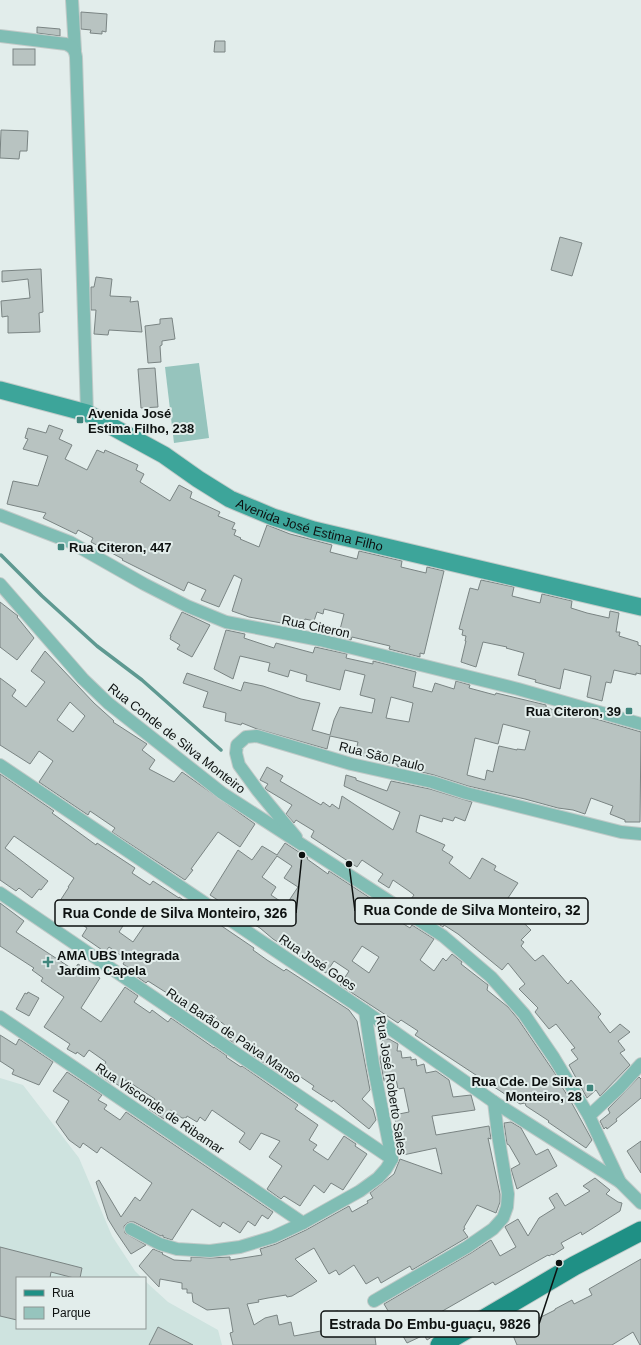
<svg xmlns="http://www.w3.org/2000/svg" width="641" height="1345" font-family="Helvetica,sans-serif">
<style>
.built{fill:#cee3df}
.green{fill:#96c4bd}
.lines{fill:none;stroke-linecap:round;stroke-linejoin:round}
.stream{stroke:#5e9991;stroke-width:3.5}
.building{fill:#b8c3c1;stroke:#7a8483;fill-rule:evenodd}
.street-casing{stroke:#c0cac8;stroke-width:14}
.secondary-casing{stroke:#c0cac8;stroke-width:19}
.primary-casing{stroke:#c0cac8;stroke-width:21}
.street{stroke:#80bdb4;stroke-width:12}
.secondary{stroke:#3da59a;stroke-width:17}
.primary{stroke:#1f9085;stroke-width:19}
.poi-dot{fill:#40867d;stroke:#e2edeb;stroke-width:1.5}
.labels{text-anchor:middle;stroke-width:4;stroke-linejoin:round;paint-order:stroke}
.poi-label{font-size:13px;font-weight:bold;fill:#0d1110;stroke:#e2edeb;text-anchor:start}
.street-label{font-size:13px;fill:#0d1110;stroke:#e2edeb}
.leader{fill:none;stroke:#0d1110;stroke-width:1.5}
.callout-dot{fill:#0d1110;stroke:#e2edeb;stroke-width:1.5}
.callout{fill:#e2edeb;stroke:#0d1110;stroke-width:1.5}
.callout-label{font-size:14px;text-anchor:middle;font-weight:bold;fill:#0d1110}
</style>
<rect width="100%" height="100%" fill="#e2edeb"/>
<polygon class="built" points="0,1078 23,1085 79,1158 112,1236 135,1271 142,1278 17,1278 17,1328 145,1328 145,1281 168,1302 218,1330 222,1345 0,1345"/>
<polygon class="green" points="199,363 209,438 174,443 165,367"/>
<g class="lines">
<polyline class="stream" points="1,555 42,596 97,646 142,680 221,750"/>
</g>
<g class="building">
<polygon points="81,12 107,14 106,32 102,31 102,34 90,33 91,30 81,29"/>
<polygon points="37,27 60,29 60,36 37,33"/>
<polygon points="215,41 225,41 225,52 214,52"/>
<rect x="13" y="49" width="22" height="16"/>
<polygon points="1,130 28,131 27,151 20,151 19,159 0,158"/>
<polygon points="560,237 582,243 572,276 551,270"/>
<polygon points="41,269 43,312 39,313 40,332 8,333 8,316 2,317 1,301 30,298 28,279 2,282 2,271"/>
<polygon points="96,277 112,279 110,296 131,297 130,302 138,301 142,332 109,330 108,335 94,334 96,310 91,310 91,287 94,287"/>
<polygon points="172,318 175,339 162,341 162,345 160,346 161,362 148,363 145,326 160,324 160,319"/>
<polygon points="155,368 158,407 141,408 138,369"/>
<polygon points="49,425 63,430 59,439 72,445 65,459 87,470 97,450 104,453 105,450 138,465 136,470 144,474 140,482 170,501 179,485 192,492 190,498 220,512 218,516 235,523 232,529 236,530 234,535 241,538 240,539 259,547 267,525 290,534 332,545 330,552 357,559 359,551 402,561 401,567 426,573 427,567 444,571 424,654 420,653 420,657 389,649 390,646 352,637 351,640 338,637 344,614 324,609 323,614 317,612 314,621 305,619 303,627 249,617 232,611 242,579 234,575 219,607 201,600 206,590 188,582 184,591 122,560 123,559 91,542 93,538 78,530 76,534 43,518 46,513 7,504 13,481 38,486 48,456 23,449 28,439 25,438 28,428 46,433"/>
<polygon points="481,580 514,587 512,596 540,603 542,594 572,601 571,608 587,613 609,618 610,611 619,613 616,632 620,632 619,636 638,642 638,645 641,646 641,674 636,673 636,675 614,670 611,683 606,682 602,701 587,697 591,676 564,669 560,689 535,682 536,680 518,675 524,653 506,648 507,647 483,642 476,667 461,662 466,641 465,641 466,636 462,635 463,630 459,629 470,588 478,590"/>
<polygon points="0,602 18,616 17,617 34,638 17,660 0,647"/>
<polygon points="182,612 210,625 192,657 177,649 180,645 170,639 171,636 170,636"/>
<path d="M226,630L245,634L244,638L274,648L276,643L313,653L315,647L347,654L346,658L373,664V661L416,672L413,687L432,692L435,683L454,689L456,681L470,685L469,688L495,695L496,693L546,705V707L564,714L565,710L641,732L640,822H625V820L610,814L613,806L591,798L585,814L573,810L558,808L525,799L468,786L434,775L397,766V764L382,762V760L355,754L358,742L330,736L327,749L257,729L242,723L241,725L225,721L226,713L203,707L208,692L183,683L187,673L241,691L244,682L263,686L301,699L320,703L312,730L330,735L334,720L340,707L372,713L375,699L360,695L365,675L345,670L340,690L306,681L307,675L290,670L288,677L268,671L270,663L240,656L233,679L214,669ZM391,697L413,703L409,722L386,718ZM503,724L530,731L525,750L517,749V750L499,746L493,772L487,770L485,780L467,775L475,738L498,744Z"/>
<path d="M45,651L94,703L114,721L113,722L147,744L142,750L155,760L149,769L174,782L182,772L255,824L240,847L218,832L191,869L193,870L185,880L112,832L115,828L90,811L88,815L39,782L53,761L39,751L30,764L0,745V678L16,690L12,696L26,707L45,682L31,671ZM70,702L85,716L73,732L57,720Z"/>
<polygon points="267,767 283,776 280,781 321,805 323,802 330,807 332,804 339,809 342,796 393,830 400,812 344,786 346,775 356,778 356,780 387,791 391,781 430,789 472,802 465,821 455,817 453,821 443,818 442,822 420,815 416,832 445,845 442,850 453,857 449,863 470,879 482,858 496,866 494,870 518,883 504,904 531,930 521,940 524,942 521,946 535,961 543,955 566,982 568,984 571,980 601,1014 598,1017 610,1033 620,1024 630,1032 618,1041 625,1050 620,1053 630,1065 600,1096 596,1090 587,1098 569,1065 578,1059 571,1050 575,1048 556,1024 549,1029 535,1012 538,1008 519,989 525,984 508,963 502,970 458,934 444,925 443,927 420,912 422,910 420,909 422,906 411,899 414,895 409,891 393,880 389,888 378,881 383,874 362,860 357,867 311,837 314,831 296,820 294,823 286,814 292,805 267,790 265,788 268,784 260,780"/>
<path d="M0,774L54,811L52,813L96,845L97,843L135,868L132,873L150,885L153,881L179,898V897L254,948L253,950L267,960L284,971L286,969L349,1010L357,1021L370,1090L362,1099L373,1109L376,1120L369,1129L333,1100L332,1102L312,1089L314,1086L292,1071L287,1079L251,1054L253,1050L238,1040L235,1044L224,1036L229,1028L210,1014L204,1022L179,1005L181,1002L148,981L146,983L133,974L135,972L123,964L126,959L109,947L105,952L82,936L87,928L56,907L69,887H68L74,878L14,836L5,848L48,881L41,890L39,889L32,898L19,888L16,891L0,880ZM130,915L144,926L133,942L119,932Z"/>
<path d="M285,843L308,858L307,859L328,874L329,871L396,915L394,918L410,928L412,925L434,939L420,960L434,971L443,958L446,961L452,954L462,962L461,964L488,985L487,990L508,1007L518,1019L556,1075L555,1076L569,1098L592,1140L586,1148L548,1122L549,1121L526,1106L525,1103L520,1104L415,1035L418,1031L401,1020L398,1023L340,985L349,971L334,961L326,973L273,939L260,928L229,910L230,908L210,895L238,850L252,860L262,846L277,855ZM277,856L292,866L284,878L298,887L286,905L271,895L276,887L262,877ZM362,946L379,957L369,973L352,961Z"/>
<polygon points="0,903 24,921 16,932 74,970 78,964 100,978 81,1008 101,1022 125,987 138,996 134,1002 150,1013 152,1010 168,1022 171,1018 214,1048 214,1047 227,1056 226,1057 241,1067 242,1066 298,1105 295,1109 318,1125 309,1140 317,1145 313,1150 328,1160 344,1136 356,1144 355,1146 367,1154 343,1190 331,1183 324,1193 314,1185 300,1206 284,1196 281,1199 267,1189 282,1166 269,1157 280,1141 261,1133 250,1150 239,1142 245,1133 212,1110 205,1121 200,1117 197,1122 187,1116 186,1118 182,1118 170,1110 164,1119 149,1109 155,1099 126,1080 121,1087 112,1081 111,1083 98,1074 106,1062 89,1050 84,1057 77,1052 76,1054 67,1049 70,1044 44,1027 64,997 41,981 43,978 32,970 34,968 0,946"/>
<polygon points="28,992 39,998 29,1016 16,1009 25,993 27,994"/>
<polygon points="0,1035 16,1045 19,1039 53,1062 39,1085 12,1074 14,1070 0,1061"/>
<polygon points="382,1039 389,1039 398,1044 397,1051 401,1051 402,1058 411,1057 411,1060 416,1059 417,1066 424,1064 426,1073 436,1071 449,1080 453,1097 471,1095 475,1110 432,1116 436,1135 489,1126 491,1139 488,1138 500,1194 500,1202 496,1213 477,1205 464,1227 465,1229 463,1230 468,1237 412,1270 410,1266 381,1283 378,1277 366,1284 354,1265 339,1275 336,1270 329,1274 314,1248 295,1259 317,1281 292,1296 287,1297 286,1295 268,1298 258,1300 259,1302 247,1304 254,1325 265,1318 277,1315 279,1325 291,1322 294,1336 326,1330 324,1313 338,1311 345,1323 358,1316 360,1332 374,1330 376,1345 233,1345 230,1333 233,1332 229,1308 207,1310 193,1302 192,1293 187,1293 187,1289 182,1289 182,1283 160,1279 159,1287 139,1266 153,1249 163,1253 162,1254 174,1260 191,1261 191,1257 210,1258 230,1257 230,1260 262,1255 260,1249 276,1244 306,1230 349,1206 352,1212 368,1203 367,1201 373,1198 370,1193 394,1174 400,1159 442,1174 436,1148 403,1155 394,1115 409,1112 404,1088 398,1089 396,1079 384,1081 380,1059"/>
<polygon points="67,1072 102,1095 98,1100 107,1105 104,1109 120,1120 126,1112 273,1212 268,1219 262,1215 255,1226 248,1221 240,1233 223,1222 220,1227 192,1209 172,1240 163,1237 163,1235 161,1236 134,1222 130,1222 127,1223 124,1226 125,1233 146,1245 131,1254 116,1232 108,1219 96,1182 99,1180 121,1217 135,1197 140,1201 152,1183 101,1147 97,1153 83,1143 80,1148 69,1140 56,1122 69,1101 53,1091"/>
<polygon points="639,1077 641,1079 641,1098 616,1119 617,1121 607,1129 606,1127 604,1129 600,1121 610,1113 608,1109"/>
<polygon points="511,1122 521,1128 536,1155 548,1149 557,1166 517,1189 511,1169 520,1164 509,1145 507,1144 504,1123"/>
<polygon points="641,1141 641,1173 627,1151"/>
<polygon points="595,1178 610,1190 606,1194 618,1202 622,1203 620,1211 582,1235 581,1232 561,1243 564,1248 553,1255 552,1254 549,1256 548,1255 495,1285 493,1282 432,1317 440,1332 427,1340 424,1335 407,1343 384,1304 471,1253 491,1240 500,1256 516,1247 505,1227 506,1226 518,1219 528,1236 539,1218 555,1208 549,1198 557,1193 565,1206 590,1191 583,1186"/>
<polygon points="0,1247 82,1268 80,1278 74,1278 51,1272 50,1278 17,1278 17,1320 0,1316"/>
<polygon points="641,1259 641,1345 640,1345 633,1332 612,1345 517,1345 512,1333 520,1328 518,1323 536,1316 537,1319 555,1310 555,1309 572,1300 574,1304 592,1295 589,1289"/>
<polygon points="158,1327 193,1345 149,1345"/>
</g>
<g class="lines">
<g class="street-casing">
<g id="street">
<polyline points="72,0 75,50"/>
<path d="M0,36L66,44C73,47 75,50 76,57L87,413"/>
<polyline points="0,515 70,542 144,584 187,606 226,622 320,640 518,689 641,724"/>
<polyline points="0,584 83,679 108,703 222,793 443,936 491,977 524,1014 554,1058 589,1116 620,1182 641,1203"/>
<polyline points="0,765 365,1011 494,1102 620,1182"/>
<polyline points="296,837 258,791 239,765 236,753 237,745 246,737 257,736 351,764 432,782 466,793 621,832 641,834"/>
<polyline points="0,893 392,1159"/>
<polyline points="0,1017 303,1223"/>
<polyline points="589,1116 620,1087 641,1064"/>
<polyline points="131,1229 160,1244 177,1249 210,1251 240,1247 273,1237 303,1223 360,1191 378,1178 386,1169 392,1159 373,1064 365,1011"/>
<polyline points="374,1301 467,1247 493,1229 503,1218 507,1207 508,1194 498,1135 494,1102"/>
</g>
</g>
<g class="secondary-casing">
<g id="secondary">
<path id="s1" d="M0,390L87,413L164,455L198,479L230,499L273,517L314,530L641,607"/>
</g>
</g>
<g class="primary-casing">
<polyline id="primary" points="440,1345 574,1266 641,1231"/>
</g>
<use href="#street" class="street"/>
<use href="#secondary" class="secondary"/>
<use href="#primary" class="primary"/>
</g>
<g class="poi-dot">
<rect x="76" y="416" width="8" height="8" rx="2"/>
<rect x="57" y="543" width="8" height="8" rx="2"/>
<rect x="625" y="707" width="8" height="8" rx="2"/>
<path d="M46 956h4v4h4v4h-4v4h-4v-4h-4v-4h4z"/>
<rect x="586" y="1084" width="8" height="8" rx="2"/>
</g>
<g class="labels">
<g class="poi-label">
<text x="88" y="418">Avenida José<tspan x="88" dy="15">Estima Filho, 238</tspan></text>
<text x="69" y="552">Rua Citeron, 447</text>
<text x="621" y="716" text-anchor="end">Rua Citeron, 39</text>
<text x="57" y="960">AMA UBS Integrada<tspan x="57" dy="15">Jardim Capela</tspan></text>
<text x="582" y="1086" text-anchor="end">Rua Cde. De Silva<tspan x="582" dy="15">Monteiro, 28</tspan></text>
</g>
<g class="street-label">
<text dy="5" stroke="none"><textPath href="#s1" startOffset="341">Avenida José Estima Filho</textPath></text>
<text transform="translate(316 626) rotate(12)" y="5">Rua Citeron</text>
<text transform="translate(177 738) rotate(38)" y="5">Rua Conde de Silva Monteiro</text>
<text transform="translate(382 756) rotate(14)" y="5">Rua São Paulo</text>
<text transform="translate(318 962) rotate(34)" y="5">Rua José Goes</text>
<text transform="translate(234 1035) rotate(34)" y="5">Rua Barão de Paiva Manso</text>
<text transform="translate(392 1085) rotate(81)" y="5">Rua José Roberto Sales</text>
<text transform="translate(160 1108) rotate(34)" y="5">Rua Visconde de Ribamar</text>
</g>
</g>
<path class="leader" d="M349 864L355 911M302 855L296 913M559 1263L539 1324"/>
<g class="callout-dot">
<circle cx="349" cy="864" r="4"/>
<circle cx="302" cy="855" r="4"/>
<circle cx="559" cy="1263" r="4"/>
</g>
<g class="callout">
<rect x="355" y="898" width="233" height="26" rx="4"/>
<rect x="55" y="900" width="241" height="26" rx="4"/>
<rect x="321" y="1311" width="218" height="26" rx="4"/>
</g>
<g class="callout-label">
<text x="472" y="915">Rua Conde de Silva Monteiro, 32</text>
<text x="175" y="918">Rua Conde de Silva Monteiro, 326</text>
<text x="430" y="1329">Estrada Do Embu-guaçu, 9826</text>
</g>
<rect x="16" y="1277" width="130" height="52" fill="#e2edeb" stroke="#8d9593"/>
<rect x="24" y="1290" width="20" height="6" fill="#1f9085" stroke="#8d9593"/>
<text x="52" y="1297" font-size="12" fill="#0d1110">Rua</text>
<rect x="24" y="1307" width="20" height="12" fill="#96c4bd" stroke="#8d9593"/>
<text x="52" y="1317" font-size="12" fill="#0d1110">Parque</text>
</svg>
